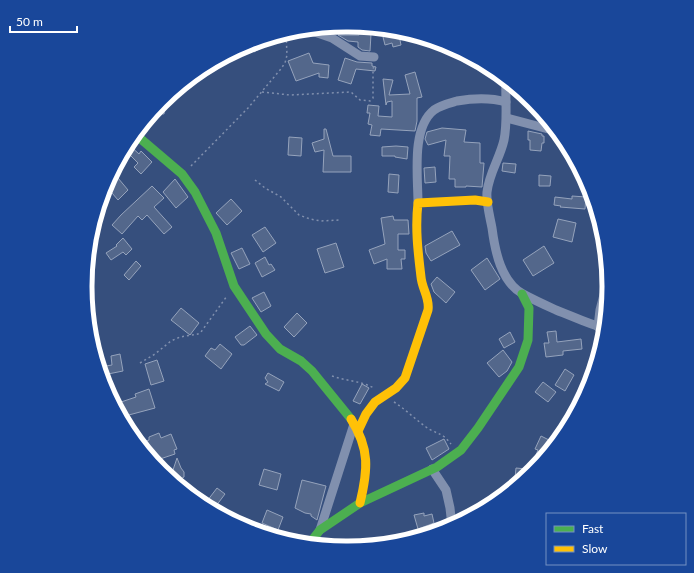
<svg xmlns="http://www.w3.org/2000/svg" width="694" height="573" font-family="Lato,sans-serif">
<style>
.building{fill:#53678b;stroke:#95a3bc}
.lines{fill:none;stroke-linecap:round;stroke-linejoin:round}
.path{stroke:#8190ae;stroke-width:1.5;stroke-dasharray:2 3;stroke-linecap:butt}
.street{stroke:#8190ae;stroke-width:9}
.fast{stroke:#4caf50;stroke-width:9}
.slow{stroke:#ffc107;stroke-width:9}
.rim{fill:none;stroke:#fff;stroke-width:5}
</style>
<rect width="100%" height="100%" fill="#364f7d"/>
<g class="building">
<polygon points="387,29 398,30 401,45 393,47 392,43 385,45 383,37 388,35"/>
<polygon points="359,34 371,34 370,51 362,50 358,47 358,42 348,41 338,35 359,35"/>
<polygon points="263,40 266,45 254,52 249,44"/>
<polygon points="309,53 313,63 329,65 328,78 319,77 319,73 296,81 288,61"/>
<polygon points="345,58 357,62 372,63 372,66 376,67 375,71 356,69 351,84 338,80"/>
<polygon points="415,72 422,97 417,98 417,121 415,131 381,129 380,136 370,135 372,125 368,124 370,113 367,113 368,105 379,106 378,116 392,117 392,101 387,102 386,105 383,79 393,80 389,95 410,94 405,75"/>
<polygon points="166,99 164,114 153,113 162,101"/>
<polygon points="442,128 466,130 464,142 480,143 480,163 484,163 482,187 466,186 466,187 455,187 455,179 449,179 450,156 444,156 446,140 428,145 425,139 427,132"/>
<polygon points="324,129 326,129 333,156 351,156 351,172 323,172 324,150 315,152 312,143 324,139"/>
<polygon points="528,131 542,134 542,136 544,136 544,143 542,143 541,151 530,150 530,140 528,140"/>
<polygon points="289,137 302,138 301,156 288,155"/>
<polygon points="128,144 139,154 141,151 152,162 141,174 134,167 138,163 125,150"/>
<polygon points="396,146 408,147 407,159 395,157 395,156 382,156 382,147"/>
<polygon points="503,163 516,164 515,173 502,171"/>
<polygon points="435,167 436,182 425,183 424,168"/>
<polygon points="113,172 128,190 118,200 106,186"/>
<polygon points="389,174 399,175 398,193 388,192"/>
<polygon points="539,175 551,176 550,186 539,186"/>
<polygon points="175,179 188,197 176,208 163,192"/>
<polygon points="152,186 164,198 154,207 172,227 164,234 147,215 142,220 138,216 122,234 112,225 121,215"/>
<polygon points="572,196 586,197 585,209 560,207 561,206 554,205 555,197 572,199"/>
<polygon points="231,199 242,211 227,225 216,213"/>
<polygon points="393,216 394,220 408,220 409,234 398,234 398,250 405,250 405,259 401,259 402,269 387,269 387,259 374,264 369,250 385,244 381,218"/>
<polygon points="558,219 576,223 572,242 553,237"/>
<polygon points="265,227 276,243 263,252 252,235"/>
<polygon points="452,231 460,245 431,261 426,253 425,246"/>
<polygon points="123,238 132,249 126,255 123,252 111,260 106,253 117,246 116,245"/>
<polygon points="336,243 344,267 325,273 317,249"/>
<polygon points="544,246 554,263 533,276 523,260"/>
<polygon points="242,248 250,264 239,269 231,253"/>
<polygon points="265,257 269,265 271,264 275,270 262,277 255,263"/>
<polygon points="487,258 500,279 485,290 471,270"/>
<polygon points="136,261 141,266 129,280 124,275"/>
<polygon points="437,277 455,292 446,303 434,292 431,284"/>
<polygon points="264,292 271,306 261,312 252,298"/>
<polygon points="181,308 199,323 190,335 171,320"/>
<polygon points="297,313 307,323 294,337 284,327"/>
<polygon points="250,326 257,335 244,345 241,345 235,337"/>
<polygon points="556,331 557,342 581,339 582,349 563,351 563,355 546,357 544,343 549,343 547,332"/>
<polygon points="510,332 515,342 504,348 499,339"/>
<polygon points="220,344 232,354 221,369 205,356 211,348 215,350"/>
<polygon points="503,350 512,362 507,371 499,377 487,363"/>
<polygon points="120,354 123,371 108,374 106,366 112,365 111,356"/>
<polygon points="157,360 164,381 151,385 145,364"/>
<polygon points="565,369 574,375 565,391 555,385"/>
<polygon points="268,373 284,382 279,391 265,384 268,382 265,378"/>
<polygon points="543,382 556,392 548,402 535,392"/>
<polygon points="362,384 369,388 360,404 353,401"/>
<polygon points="149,389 155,408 125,416 121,402 136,397 135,394"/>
<polygon points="159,433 161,438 171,434 177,449 174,450 175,454 154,461 140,444 149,440 149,437"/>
<polygon points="541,436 555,443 531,473 529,472 538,450 535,449"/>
<polygon points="444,439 449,449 432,460 426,448"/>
<polygon points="177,458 181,468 184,472 184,477 179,480 174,478 172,473"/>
<polygon points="516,468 526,469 525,477 524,478 515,478"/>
<polygon points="264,469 281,474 277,490 259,485"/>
<polygon points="302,480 326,486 317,520 311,516 311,514 305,513 295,508"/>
<polygon points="217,488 225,494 213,510 204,505"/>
<polygon points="267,510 283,517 278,530 262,523"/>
<polygon points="424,513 424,516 432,514 434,523 418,529 414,515"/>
</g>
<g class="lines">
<g class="path">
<polyline points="262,92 290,95 351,92 360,100 370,101 373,98 373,70 374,65"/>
<polyline points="191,166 248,108 280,70 285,63 287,55 286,33"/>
<polyline points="255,180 265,188 281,197 299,215 310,219 321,221 339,220"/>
<polyline points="140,363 155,354 171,341 180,337 198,334 201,332 227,296"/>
<path d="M332,376C346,381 361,381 374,388"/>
<path d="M394,402C405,409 415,419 426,427C437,435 441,431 451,444"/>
</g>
<g class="street">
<polyline points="306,29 332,38 360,56 374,57"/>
<path d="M506,80C505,100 508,120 504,140C500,158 489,173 487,192C486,203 490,217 492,228C495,251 501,282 523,294C534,300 545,305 556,310C572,316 588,324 604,328"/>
<polyline points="507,118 556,131"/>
<path d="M418,203C418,177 411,128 434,110C441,105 450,103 457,101C474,98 489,97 506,102"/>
<polyline points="598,327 600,310 608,280"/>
<polyline points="432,469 446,490 450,508 452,526"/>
<polyline points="320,530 354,424"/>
</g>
<g class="fast">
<polyline points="135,134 182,174 195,192 216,233 234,286 266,334 280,349 301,361 312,371 351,419"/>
<polyline points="309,544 320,530 360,503 437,467 461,450 478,428 519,367 528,340 529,308 522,294"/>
</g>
<g class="slow">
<path d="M351,419C370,449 368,470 360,503"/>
<path d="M358,431L366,414L375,402L396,388L405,378L428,310C430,298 422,289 421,277C418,252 415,228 418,203L475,200L488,202"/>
</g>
</g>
<path d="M0 0H694V573H0ZM346 32H348A254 254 0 0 1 602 286V287A254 254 0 0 1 348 541H346A254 254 0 0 1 92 287V286A254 254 0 0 1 346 32Z" fill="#19479a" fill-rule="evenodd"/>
<path class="rim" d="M346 32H348A254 254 0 0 1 602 286V287A254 254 0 0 1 348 541H346A254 254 0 0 1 92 287V286A254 254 0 0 1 346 32Z"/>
<rect x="546" y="513" width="140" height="52" fill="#19479a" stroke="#7591c2"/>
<rect x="554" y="526" width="20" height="6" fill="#4caf50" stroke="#7591c2"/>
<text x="582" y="533" font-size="12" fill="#ffffff">Fast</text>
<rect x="554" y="546" width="20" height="6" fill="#ffc107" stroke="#7591c2"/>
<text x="582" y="553" font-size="12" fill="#ffffff">Slow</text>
<path d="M10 26v6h67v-6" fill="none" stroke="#ffffff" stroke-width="2"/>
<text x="16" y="26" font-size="12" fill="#ffffff" stroke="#19479a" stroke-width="3" paint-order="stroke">50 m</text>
</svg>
